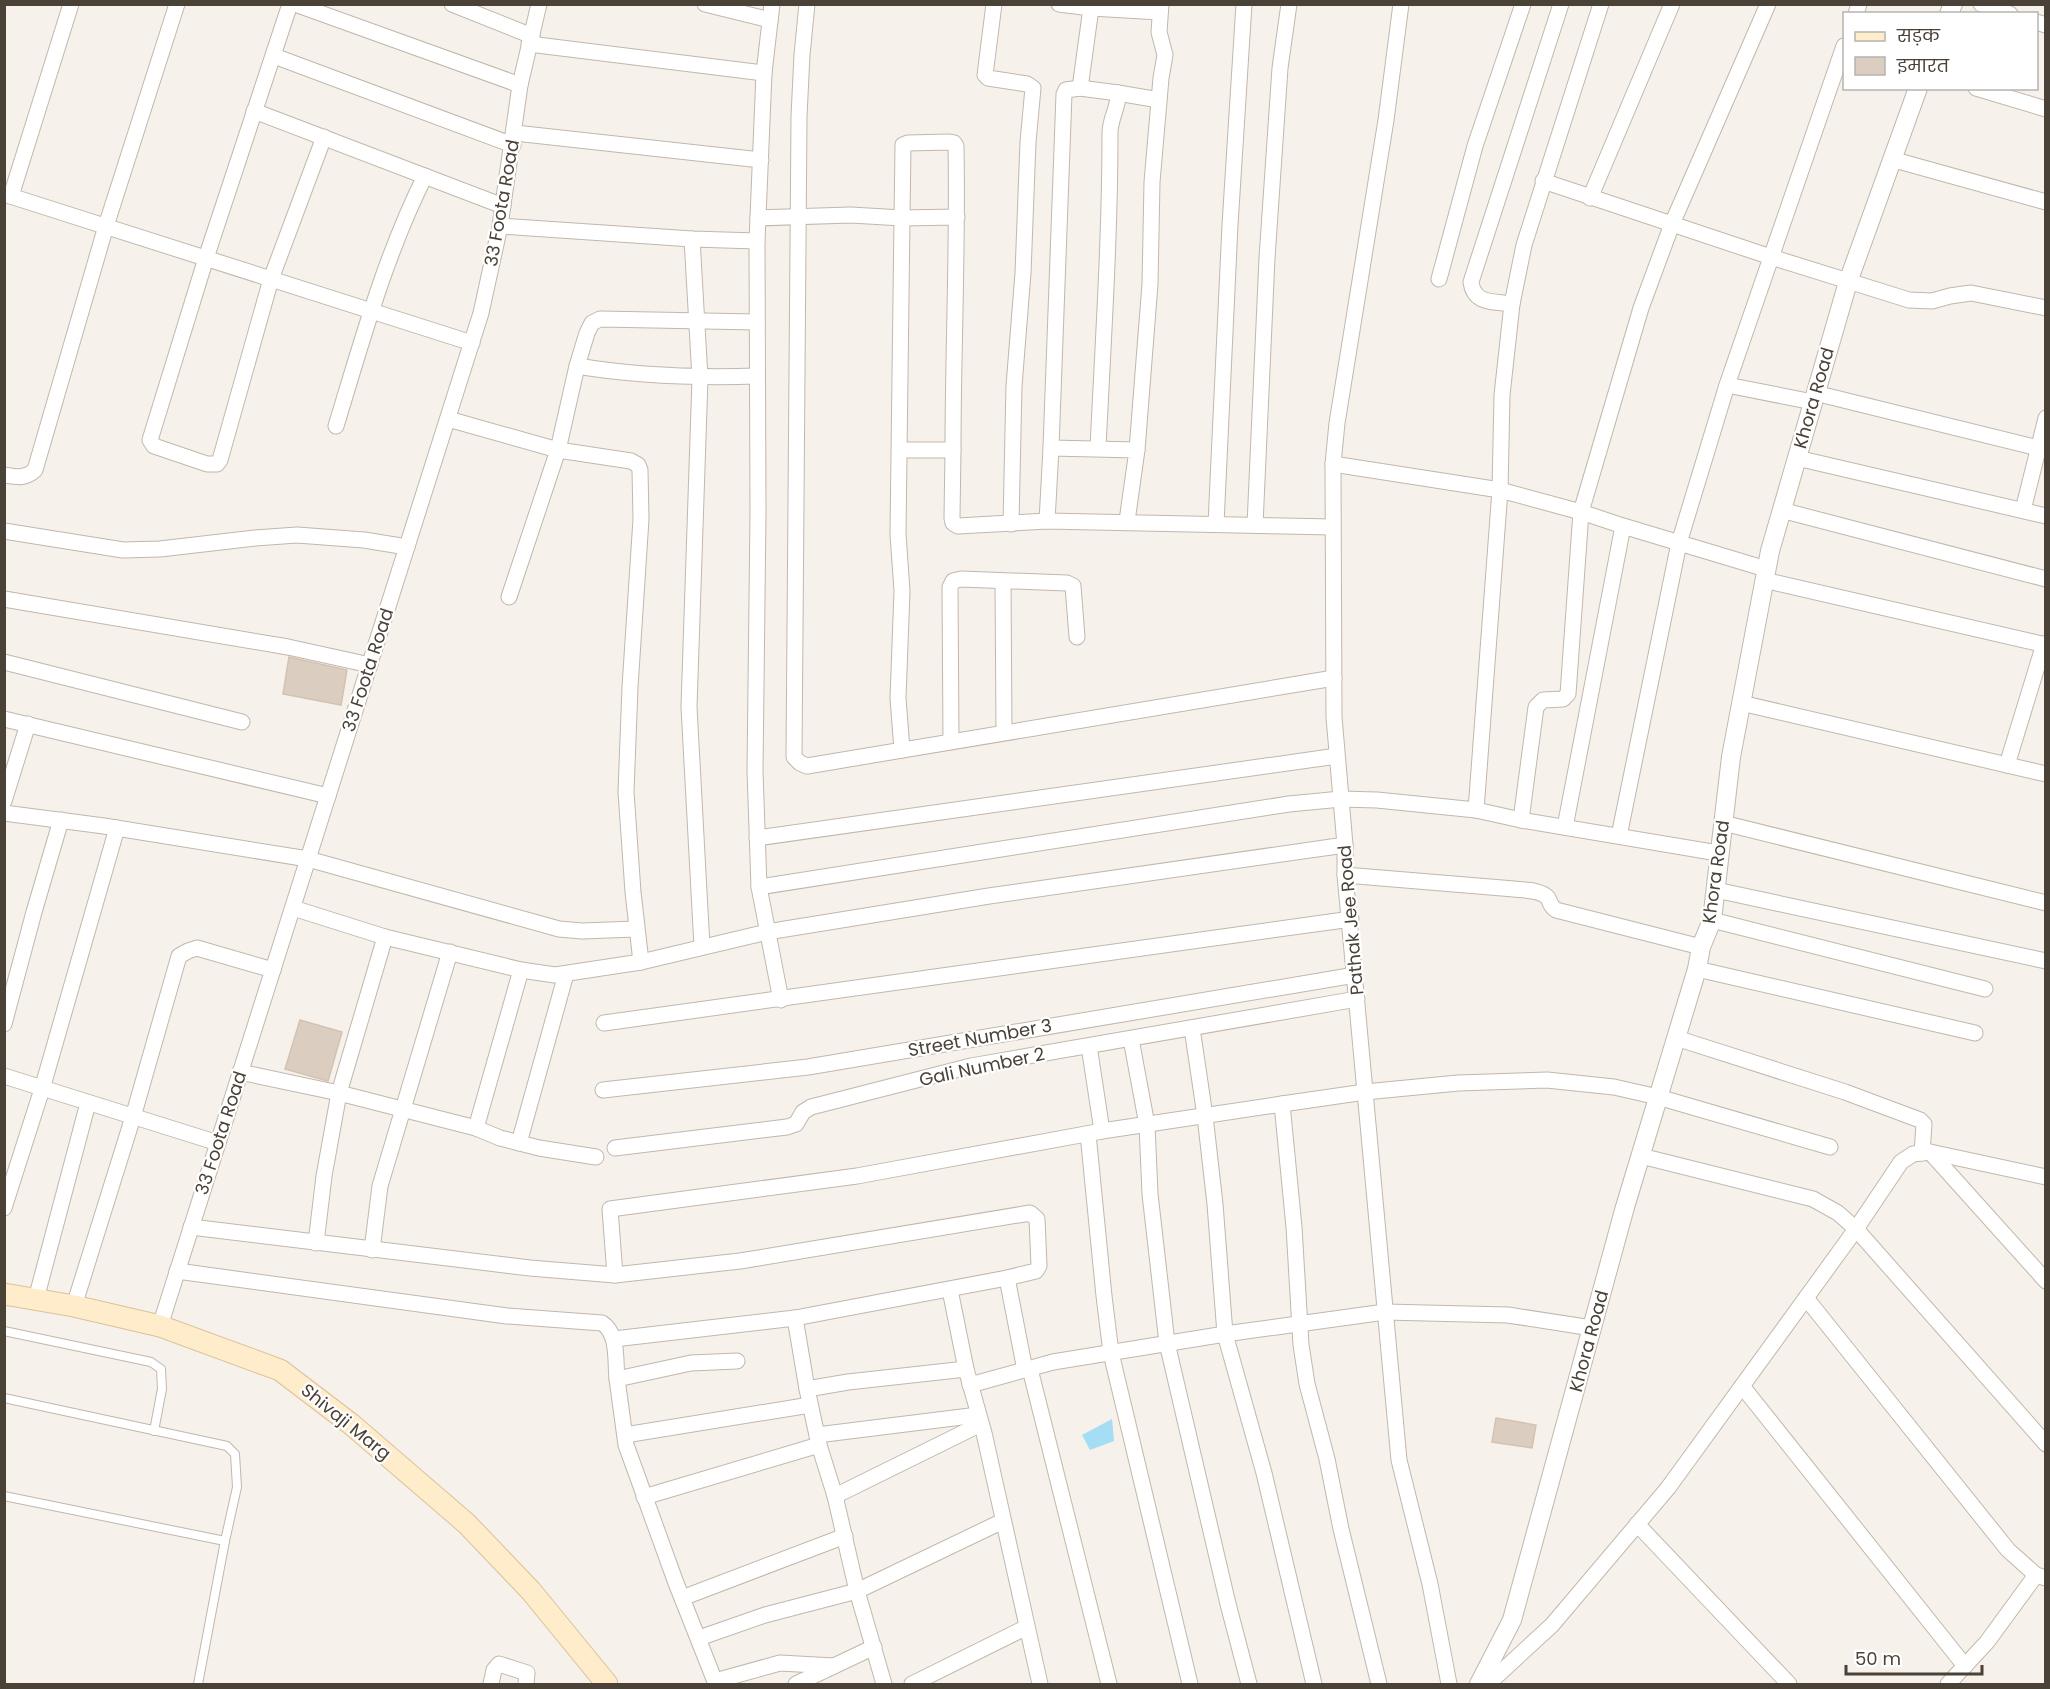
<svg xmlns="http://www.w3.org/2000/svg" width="2050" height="1689" font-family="Poppins,'Noto Sans Devanagari',sans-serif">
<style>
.water{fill:#a4ddf4}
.building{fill:#dbcec1;stroke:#d3c2b1;stroke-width:1.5}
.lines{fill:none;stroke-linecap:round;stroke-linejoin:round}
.service-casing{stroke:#c2b7ac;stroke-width:10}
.minor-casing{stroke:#c2b7ac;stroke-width:17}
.tertiary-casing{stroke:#c2b7ac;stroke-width:20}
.secondary-casing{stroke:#dbc29a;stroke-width:23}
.service{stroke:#fff;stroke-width:8}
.minor{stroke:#fff;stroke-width:15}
.tertiary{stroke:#fff;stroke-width:18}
.secondary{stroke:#ffecca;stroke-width:21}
.labels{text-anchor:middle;stroke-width:4.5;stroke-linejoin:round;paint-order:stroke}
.street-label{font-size:18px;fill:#4a4137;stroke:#fff}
</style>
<rect width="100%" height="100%" fill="#f6f1ea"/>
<polygon class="water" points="1112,1419 1114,1441 1090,1450 1082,1435"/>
<g class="building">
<polygon points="289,657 347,670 341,705 283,694"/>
<polygon points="300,1020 342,1032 328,1081 285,1069"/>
<polygon points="1496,1418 1536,1425 1532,1448 1492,1442"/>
</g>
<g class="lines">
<g class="service-casing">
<g id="service">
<polyline points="4,1331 151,1362 161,1369 162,1389 154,1431"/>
<polyline points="4,1398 227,1446 235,1454 237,1487 225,1541"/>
<polyline points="4,1496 225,1541 198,1684"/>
</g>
</g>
<g class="minor-casing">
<g id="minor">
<polyline points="290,4 206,258 150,440 154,446 207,464 217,464 220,460 271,279 324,137"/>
<polyline points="295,4 520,85"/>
<polyline points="452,4 532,36"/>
<polyline points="705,4 770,20"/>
<polyline points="772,4 764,73 757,241 758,513 755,771 759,887 781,1000"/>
<polyline points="807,4 802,55 799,116 794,757 800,763 807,766 1334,678"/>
<polyline points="994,4 985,75 988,78 1027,84 1033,88 1028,142 1023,273 1014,386 1011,524"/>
<polyline points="1059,4 1091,8 1160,12"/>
<polyline points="1401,4 1386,120 1337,423 1333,464 1334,717 1345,845 1345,875 1399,1460 1430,1584 1449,1684"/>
<polyline points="1981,4 2010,14"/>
<polyline points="1856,14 1859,4"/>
<polyline points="2036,22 2046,25"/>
<polyline points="529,44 764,73"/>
<polyline points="274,56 513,145"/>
<path d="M1080,88L1118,93C1119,107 1110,118 1110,133C1110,238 1103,343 1098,448"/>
<polyline points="1976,88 2046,109"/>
<polyline points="1118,93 1159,100"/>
<polyline points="254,111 503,206"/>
<polyline points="515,133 761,160"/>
<polyline points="1891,159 2046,202"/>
<polyline points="1543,181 1771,257 1909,300 1932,301 1950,296 1971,293 2046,308"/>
<polyline points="4,194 472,343"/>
<polyline points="11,196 71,4"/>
<polyline points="1590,198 1672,4"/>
<polyline points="758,218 851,215 902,218 898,534 902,591 898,698 902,750"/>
<polyline points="500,226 692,239 757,241"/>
<polyline points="692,239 700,378 689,707 702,947"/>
<polyline points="1439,279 1475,146 1523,4"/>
<path d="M1512,304C1494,301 1474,305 1471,282L1561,4"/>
<path d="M577,366C637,376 696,378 757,376"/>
<polyline points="1727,385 1813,402"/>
<polyline points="1815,393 2046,450"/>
<polyline points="448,419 558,450 631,461 638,465 640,470 641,519 630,687 626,792 633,892 641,962"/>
<path d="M336,426C362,341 385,256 425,176"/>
<polyline points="1051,448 1064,94 1066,90 1080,88 1091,8"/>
<polyline points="900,450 953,450 952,518 953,523 958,526 1047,521 1333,527"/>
<path d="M953,450C953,349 958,248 956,146L954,143L948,142L908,143L903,145L902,218L957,217"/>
<polyline points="1137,450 1150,284 1152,182 1161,78 1165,55 1159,32 1161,4"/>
<polyline points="1797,458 2046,516"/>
<polyline points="1333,464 1500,490 1581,512 1623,526 1766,569"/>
<path d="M4,475C17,477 25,479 35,470L106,226L177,4"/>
<polyline points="1781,510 2046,579"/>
<polyline points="2023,510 2046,418"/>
<polyline points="1047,521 1051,448 1137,450 1127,521"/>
<polyline points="1216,524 1230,225 1244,4"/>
<polyline points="1255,525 1267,258 1280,68 1289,4"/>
<polyline points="4,531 123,550 160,549 255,538 297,535 364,540 407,547"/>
<polyline points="1764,580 2046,645"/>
<polyline points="1003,582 1004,732"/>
<polyline points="509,597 558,450 577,366 587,333 592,323 600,319 757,322"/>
<polyline points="4,599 288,647 370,665"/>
<polyline points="4,662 242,722"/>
<polyline points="1741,703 2046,774"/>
<polyline points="4,719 328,796"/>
<polyline points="951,741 950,587 953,581 961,579 1067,583 1073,586 1077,637"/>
<polyline points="2007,765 2044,644"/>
<polyline points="4,801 28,724"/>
<polyline points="1476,810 1500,490 1502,395 1512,304 1524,245 1601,4"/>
<polyline points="4,813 104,826 308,859 559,929 582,931 636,929"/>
<polyline points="1521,820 1536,707 1543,700 1563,699 1568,694 1581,512 1641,308 1672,224 1768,4"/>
<polyline points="1723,823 2046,903"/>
<polyline points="1565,827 1623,526"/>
<polyline points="1619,836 1679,543 1727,385 1844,46"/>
<polyline points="757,838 1337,756"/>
<path d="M1345,875L1514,889C1524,890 1542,890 1548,898C1551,904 1550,906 1556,910L1701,947"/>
<polyline points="759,887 1289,804 1341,799 1377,800 1476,810 1521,820 1718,853"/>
<polyline points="1716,890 2046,961"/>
<polyline points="293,908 385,937 521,970 555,975 641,962 767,932 989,896 1345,845"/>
<polyline points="1712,920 1985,989"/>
<polyline points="1697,969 1975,1033"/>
<polyline points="604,1023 1351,919"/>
<polyline points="4,1024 34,912 61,820"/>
<polyline points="1192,1028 1205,1116 1215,1204 1225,1334 1264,1473 1314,1684"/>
<polyline points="1676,1038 1845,1092 1920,1120 1924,1124 1922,1153"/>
<polyline points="1131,1039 1147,1125 1150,1194 1167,1343 1228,1604 1249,1684"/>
<polyline points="1089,1046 1102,1131"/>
<polyline points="240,1072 339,1093 476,1128 500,1138 539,1148 596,1157"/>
<polyline points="4,1076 218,1143"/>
<polyline points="603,1090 808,1067 1355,975"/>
<polyline points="1282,1104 1294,1227 1301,1345 1307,1384 1327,1459 1341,1529 1379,1684"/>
<polyline points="476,1128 521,970"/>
<polyline points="1088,1134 1104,1296 1111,1353 1190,1684"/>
<polyline points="519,1143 566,974"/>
<polyline points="615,1148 787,1127 796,1124 803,1112 811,1107 971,1066 1357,999"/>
<polyline points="1930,1152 2046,1177"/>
<polyline points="1641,1156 1813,1199 1838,1213 1856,1229 2046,1444"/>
<polyline points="4,1208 42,1089 117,828"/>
<polyline points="191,1227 530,1268 615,1275 740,1261 1030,1213 1037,1219 1039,1266 1036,1271 1007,1278"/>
<polyline points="316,1243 324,1176 339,1093 385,937"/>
<polyline points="372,1250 380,1186 450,952"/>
<path d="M177,1271L507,1316L602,1323C619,1334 615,1361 617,1379L691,1363L737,1361"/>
<polyline points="615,1275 610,1209 857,1176 1102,1131 1282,1104 1365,1092 1458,1083 1547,1080 1614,1087 1658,1097 1830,1147"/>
<polyline points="950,1290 966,1369 984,1433 1040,1684"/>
<polyline points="1806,1298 2008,1550 2036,1575 2046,1578"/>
<polyline points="36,1299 88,1103"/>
<polyline points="74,1306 133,1117 179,956 188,951 197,948 273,970"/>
<polyline points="795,1318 807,1389 819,1445 835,1496 857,1591 884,1684"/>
<polyline points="160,1326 481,313 500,226 520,85 539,4"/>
<polyline points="614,1339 795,1318 1007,1278 1025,1370"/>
<polyline points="1030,1369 1109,1684"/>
<polyline points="617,1379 626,1445 676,1583 716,1684"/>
<polyline points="970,1385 1053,1362 1225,1334 1385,1312 1508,1315 1592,1328"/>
<polyline points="1742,1386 1965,1666"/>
<polyline points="807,1389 848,1382 966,1369"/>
<polyline points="625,1435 810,1405"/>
<polyline points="817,1435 978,1415"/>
<polyline points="835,1496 981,1424"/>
<polyline points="644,1497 819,1445"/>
<polyline points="1637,1524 1789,1684"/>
<polyline points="682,1598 845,1536"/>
<polyline points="699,1638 765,1615 857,1591 1003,1521"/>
<polyline points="715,1681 780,1663 834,1666"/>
<polyline points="491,1684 494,1670 499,1664 527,1673 526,1684"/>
<polyline points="796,1684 874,1647"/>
<polyline points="912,1684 1027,1627"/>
<polyline points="1488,1684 1552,1625 1668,1488 1856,1229 1901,1162 1913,1154 1930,1152 2046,1281"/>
<polyline points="1948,1684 1987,1642 2036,1575"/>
</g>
</g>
<g class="tertiary-casing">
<g id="tertiary">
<polyline points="1949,14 1953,4"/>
<polyline points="1479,1684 1512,1620 1625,1207 1697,969 1701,947 1712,920 1731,757 1770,551 1848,282 1918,88"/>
</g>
</g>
<g class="secondary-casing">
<polyline id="secondary" points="4,1294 74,1306 160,1326 280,1370 351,1424 467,1524 531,1591 607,1684"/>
</g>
<use href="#service" class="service"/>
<use href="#minor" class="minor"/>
<use href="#tertiary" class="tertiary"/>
<use href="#secondary" class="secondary"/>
</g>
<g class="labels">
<g class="street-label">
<text transform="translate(502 203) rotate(-80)" y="6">33 Foota Road</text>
<text transform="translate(1814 398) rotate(-74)" y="6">Khora Road</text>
<text transform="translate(368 670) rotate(-72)" y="6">33 Foota Road</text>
<text transform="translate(1716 872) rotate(-82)" y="6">Khora Road</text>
<text transform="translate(1351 920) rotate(-95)" y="6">Pathak Jee Road</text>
<text transform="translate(980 1038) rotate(-10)" y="6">Street Number 3</text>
<text transform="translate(982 1067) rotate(-12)" y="6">Gali Number 2</text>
<text transform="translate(221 1133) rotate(-72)" y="6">33 Foota Road</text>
<text transform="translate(1589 1341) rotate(-75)" y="6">Khora Road</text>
<text transform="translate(346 1422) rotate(39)" y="6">Shivaji Marg</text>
</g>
</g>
<rect width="2050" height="1689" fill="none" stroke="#4a4137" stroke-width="12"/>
<rect x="1843" y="12" width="195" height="78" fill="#ffffff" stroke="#b7b3af" stroke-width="1.5"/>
<rect x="1855" y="32" width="30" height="9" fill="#ffecca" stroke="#b7b3af" stroke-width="1.5"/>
<text x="1897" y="42" font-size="18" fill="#4a4137">सड़क</text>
<rect x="1855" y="57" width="30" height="18" fill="#dbcec1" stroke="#b7b3af" stroke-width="1.5"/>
<text x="1897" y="72" font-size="18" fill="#4a4137">इमारत</text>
<path d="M1846 1665v9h136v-9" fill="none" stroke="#4a4137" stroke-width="3"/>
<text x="1855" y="1665" font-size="18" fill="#4a4137" stroke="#ffffff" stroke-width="4.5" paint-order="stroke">50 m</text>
</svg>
